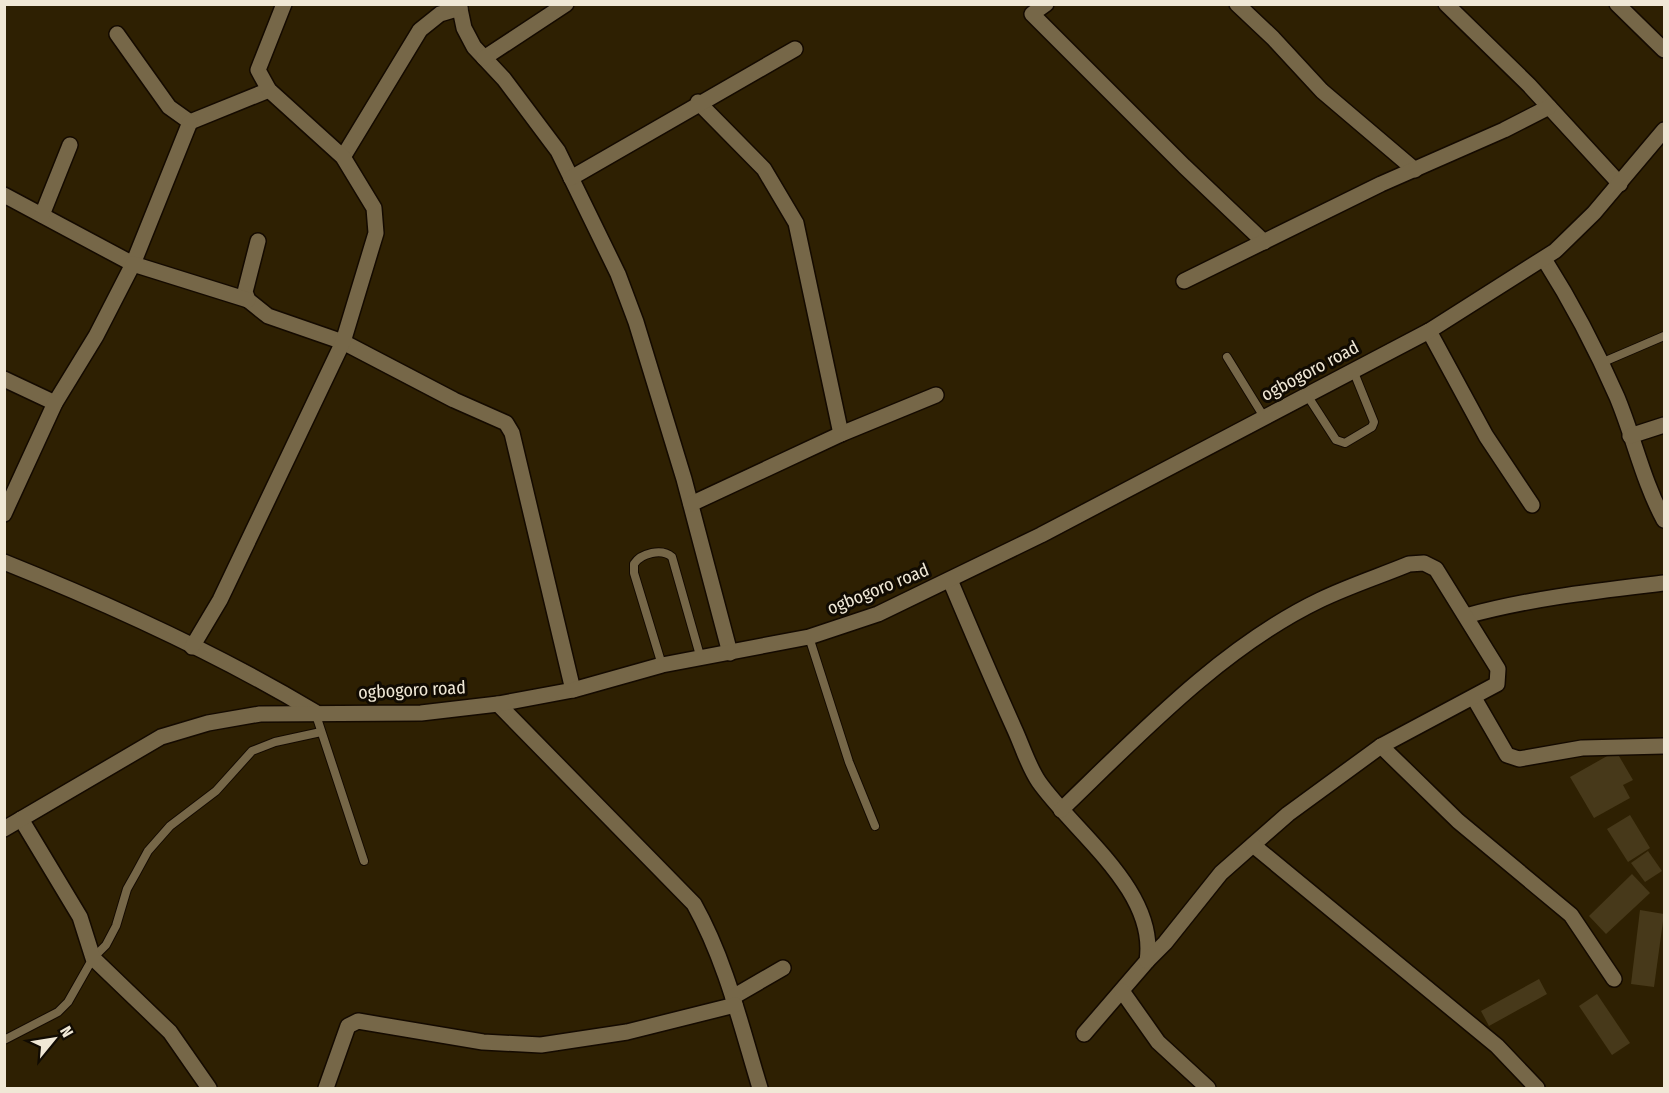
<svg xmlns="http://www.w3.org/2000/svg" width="1669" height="1093" font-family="'Fira Sans Condensed',sans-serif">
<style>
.building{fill:#47391a}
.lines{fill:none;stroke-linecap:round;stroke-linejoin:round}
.service-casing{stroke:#140a00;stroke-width:10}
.minor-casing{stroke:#140a00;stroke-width:18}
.tertiary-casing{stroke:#140a00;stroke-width:18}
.service{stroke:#766748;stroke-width:8}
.minor{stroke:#766748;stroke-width:15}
.tertiary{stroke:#766748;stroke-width:15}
.labels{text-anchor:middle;stroke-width:6;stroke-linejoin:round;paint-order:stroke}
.street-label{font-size:18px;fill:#f0e8d6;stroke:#110b02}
</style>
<rect width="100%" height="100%" fill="#2e2002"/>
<g class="building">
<polygon points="1616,751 1633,780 1623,785 1630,798 1594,818 1570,777"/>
<polygon points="1630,815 1650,848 1628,862 1607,829"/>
<polygon points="1648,851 1662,871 1645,882 1631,863"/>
<polygon points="1632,874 1650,893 1606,934 1589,916"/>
<polygon points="1640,910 1664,914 1654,987 1631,984"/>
<polygon points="1539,979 1547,994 1489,1026 1481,1011"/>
<polygon points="1597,994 1630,1043 1612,1055 1579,1006"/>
</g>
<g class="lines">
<g class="service-casing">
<g id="service">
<polyline points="1227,357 1264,417"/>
<polyline points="1601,363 1664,336"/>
<polyline points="1307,395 1336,440 1345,443 1372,427 1374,422 1353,370"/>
<polyline points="809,637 849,762 875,826"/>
<path d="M662,665L634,573V564C641,553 662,548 672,557L701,659"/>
<polyline points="315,712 364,861"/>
<polyline points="4,1040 58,1012 68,1002 93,958 106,945 116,926 127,889 136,873 148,851 170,826 216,791 252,751 275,742 321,732"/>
</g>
</g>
<g class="minor-casing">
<g id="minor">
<polyline points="459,4 464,28 474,47 504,79 558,151 618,274 636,322 684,479 730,653"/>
<polyline points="1046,4 1032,14 1184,166 1264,242"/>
<polyline points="1237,4 1273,38 1322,91 1415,170"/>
<polyline points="1446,4 1529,85 1620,184"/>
<polyline points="1617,4 1664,50"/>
<polyline points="117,34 169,107 190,122 269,90"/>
<polyline points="484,58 566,4"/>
<polyline points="698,102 764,169 796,223 841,434"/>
<polyline points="343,157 420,30 440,14 460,8"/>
<polyline points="571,178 795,49"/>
<polyline points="4,195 133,264 190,122"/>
<polyline points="42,215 70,145"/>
<polyline points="258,241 245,292 248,300 268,316 343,342 454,400 506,423 512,433 573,690"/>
<path d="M1544,259C1572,303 1596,349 1617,397C1634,438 1643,481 1664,520"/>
<polyline points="1184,281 1381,184 1504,130 1549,107"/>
<polyline points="1429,331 1486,436 1532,505"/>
<polyline points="4,379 55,403"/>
<polyline points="1630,436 1664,425"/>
<polyline points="691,504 841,434 936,395"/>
<polyline points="4,514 55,403 96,336 133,264 248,300"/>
<path d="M4,562C111,605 217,653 315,712"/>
<path d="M950,580C971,630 992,679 1014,728C1022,745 1028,766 1039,782C1075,833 1158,891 1147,961L1084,1034"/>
<path d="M1466,616C1531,598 1597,591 1664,583"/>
<polyline points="192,647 220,600 343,342 376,233 374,208 343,157 269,90 258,70 284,4"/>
<polyline points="1474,698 1507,755 1519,759 1582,748 1664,746"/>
<path d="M498,704L694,904C726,961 741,1026 760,1088"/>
<polyline points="1381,746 1458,821 1571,915 1614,979"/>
<path d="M1061,810C1139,735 1222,647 1320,600C1349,586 1380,576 1409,564L1424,563L1436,569L1498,669L1497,684L1381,746L1288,814L1221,873L1165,943L1147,961"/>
<polyline points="21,819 80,917 93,958 170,1032 209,1088"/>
<polyline points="1253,845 1497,1046 1537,1088"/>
<polyline points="1122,991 1158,1042 1208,1088"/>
<polyline points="733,997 783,968"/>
<polyline points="326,1088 348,1026 358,1021 483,1042 541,1045 627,1032 735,1005"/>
</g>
</g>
<g class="tertiary-casing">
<polyline id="tertiary" points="4,829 161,737 208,723 260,714 421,713 498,704 573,690 662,665 809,637 878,614 1041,535 1429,331 1555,251 1594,213 1664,130"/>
</g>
<use href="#service" class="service"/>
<use href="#minor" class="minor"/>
<use href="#tertiary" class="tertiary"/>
</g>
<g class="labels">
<g class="street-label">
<text transform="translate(1310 371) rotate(-28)" y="6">ogbogoro road</text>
<text transform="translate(878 589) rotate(-22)" y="6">ogbogoro road</text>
<text transform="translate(412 690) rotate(-3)" y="6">ogbogoro road</text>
</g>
</g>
<rect width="1669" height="1093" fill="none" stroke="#f0e8d6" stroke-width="12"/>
<g transform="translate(54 1039) rotate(60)" stroke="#110b02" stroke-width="4.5" paint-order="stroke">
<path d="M0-4.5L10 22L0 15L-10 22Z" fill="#f0e8d6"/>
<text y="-9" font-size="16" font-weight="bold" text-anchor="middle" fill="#f0e8d6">N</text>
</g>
</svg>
